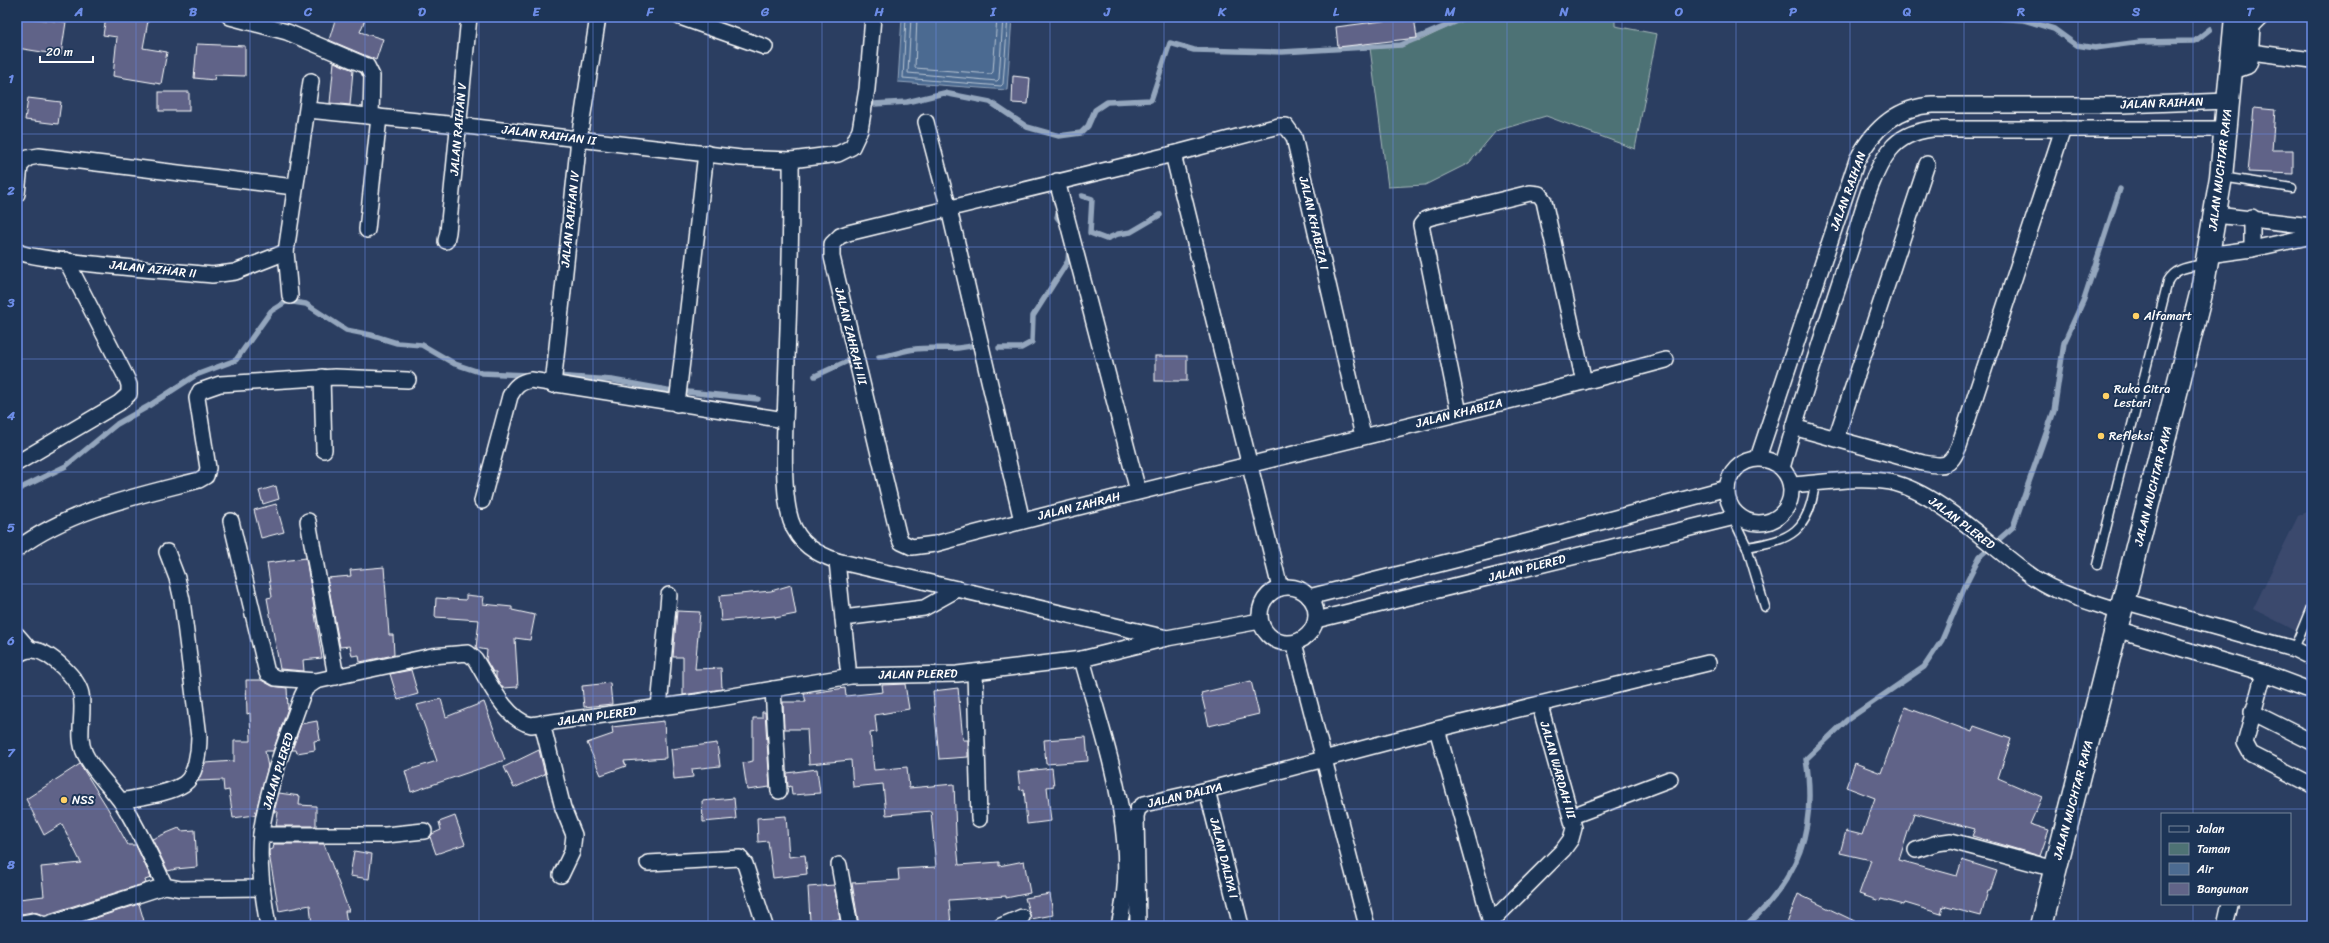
<svg xmlns="http://www.w3.org/2000/svg" width="2329" height="943" font-family="Sriracha,sans-serif">
<style>
.built{fill:#3b496d}
.green{fill:#4e7274;stroke:#a6b8ba}
.water{fill:#4c6b91;stroke:#94a6bd}
.lines{fill:none;stroke-linecap:round;stroke-linejoin:round}
.shore{stroke:#b7c4d3;stroke-width:1}
.stream{stroke:#94a6bd;stroke-width:5.5}
.building{fill:#616488;stroke:#fff}
.lane-casing{stroke:#fff;stroke-width:11}
.street-casing{stroke:#fff;stroke-width:18}
.highway-casing{stroke:#fff;stroke-width:25}
.lane{stroke:#1d3557;stroke-width:8}
.street{stroke:#1d3557;stroke-width:15}
.highway{stroke:#1d3557;stroke-width:22}
.grid{fill:none;stroke:#6c8ce6;stroke-width:1;stroke-opacity:0.55}
.poi-dot{fill:#ffd166;stroke:#1d3557;stroke-width:1.5}
.labels{text-anchor:middle;stroke-width:4;stroke-linejoin:round;paint-order:stroke}
.street-label{font-size:12px;fill:#fff;stroke:#1d3557}
.poi-label{font-size:12px;fill:#fff;stroke:#1d3557;text-anchor:start}
.neatline{fill:none;stroke:#6c8ce6;stroke-width:1.5}
.grid-label{font-size:13px;text-anchor:middle;font-weight:bold;fill:#6c8ce6}
</style>
<rect width="100%" height="100%" fill="#2b3e61"/>
<filter id="ink" filterUnits="userSpaceOnUse"><feTurbulence type="fractalNoise" baseFrequency=".025" numOctaves="2"/><feDisplacementMap in="SourceGraphic" scale="8" xChannelSelector="R" yChannelSelector="G"/><feConvolveMatrix kernelMatrix="1 2 1 2 8 2 1 2 1" color-interpolation-filters="sRGB"/></filter>
<g filter="url(#ink)">
<polygon class="built" points="2312,510 2312,639 2253,609 2298,516"/>
<polygon class="green" points="1469,17 1615,17 1615,26 1657,34 1635,149 1546,116 1496,131 1469,163 1425,185 1388,187 1370,48 1421,40"/>
<polygon class="water" points="902,17 1012,17 1007,90 898,82"/>
<g class="lines">
<g class="shore">
<polyline points="906,17 903,78 1001,86 1003,84 1008,17"/>
<polyline points="911,17 908,73 997,81 999,79 1003,17"/>
<polyline points="917,17 915,68 991,74 993,72 997,17"/>
</g>
<g class="stream">
<polyline points="1981,17 2024,20 2054,29 2076,45 2095,48 2140,42 2195,41 2210,29"/>
<polyline points="874,104 907,102 944,93 990,102 1027,127 1059,136 1081,133 1088,126 1095,110 1107,102 1151,100 1170,43 1194,50 1282,52 1401,45 1467,17"/>
<polyline points="1082,196 1092,199 1090,233 1106,239 1118,234 1131,232 1160,215"/>
<polyline points="1060,208 1057,217 1064,226"/>
<polyline points="999,348 1021,348 1032,342 1033,316 1068,261 1069,249"/>
<path d="M879,357C892,356 903,350 915,349C936,346 956,352 977,344"/>
<polyline points="555,376 612,380 667,390 758,399"/>
<polyline points="815,376 852,359"/>
<polyline points="17,490 66,466 117,424 147,407 196,375 236,360 271,311 287,301 306,304 346,330 371,335 397,343 422,345 455,364 482,373 529,375"/>
<path d="M1746,926C1799,879 1817,828 1806,759L1847,720L1924,667L1942,640L1966,584L1980,556L2013,527L2054,411L2064,343L2084,299L2120,189"/>
</g>
</g>
<g class="building">
<polygon points="17,17 66,22 61,55 17,48"/>
<polygon points="106,17 128,17 148,21 143,48 167,52 161,84 113,76 117,37 103,35"/>
<polygon points="336,17 366,17 360,32 383,39 376,60 329,40"/>
<polygon points="1414,17 1417,38 1338,47 1336,27"/>
<polygon points="197,44 245,46 245,76 215,75 214,80 194,78"/>
<polygon points="334,62 353,70 350,105 330,103"/>
<polygon points="1013,76 1030,78 1028,104 1012,103"/>
<rect x="159" y="92" width="30" height="19"/>
<polygon points="28,98 61,102 58,124 25,120"/>
<polygon points="2254,108 2275,110 2272,150 2293,150 2293,174 2248,172"/>
<rect x="1155" y="356" width="32" height="25"/>
<polygon points="276,486 279,499 263,504 259,491"/>
<polygon points="276,504 284,532 261,538 254,510"/>
<polygon points="306,558 322,658 303,660 304,671 280,669 267,598 272,597 267,563"/>
<polygon points="384,567 389,635 393,635 394,655 360,662 359,655 352,656 350,646 340,647 327,578 351,576 350,570"/>
<polygon points="791,585 796,614 775,618 775,616 721,621 719,596 771,591"/>
<polygon points="466,595 484,597 483,604 512,607 512,610 535,615 530,640 515,638 518,687 503,688 496,678 496,672 493,672 486,660 487,650 476,648 479,620 435,617 436,598 466,600"/>
<polygon points="677,611 700,612 695,669 721,668 722,689 683,695 683,657 673,657"/>
<polygon points="411,670 418,694 398,700 390,674"/>
<polygon points="246,680 261,680 272,686 287,688 288,708 273,751 265,751 268,767 255,815 233,818 229,790 224,791 223,780 198,781 205,763 234,761 234,741 251,741 250,713 247,714"/>
<polygon points="1251,681 1259,714 1209,726 1201,693"/>
<polygon points="610,683 612,704 584,707 582,686"/>
<polygon points="905,684 909,709 875,715 877,732 870,733 874,770 907,767 909,788 954,784 956,834 959,865 999,862 999,866 1024,861 1030,893 1006,898 1006,896 949,900 951,926 859,926 852,883 899,880 898,869 936,867 931,811 886,815 883,784 853,787 851,760 809,764 807,729 784,729 783,702 806,702 804,694 845,688 846,696 883,692 882,685"/>
<polygon points="958,688 963,740 968,740 968,757 939,759 933,691"/>
<polygon points="441,699 446,717 484,702 505,760 411,792 405,771 437,761 417,705"/>
<polygon points="1905,707 1972,732 1974,726 2011,739 1998,778 2042,797 2030,824 2049,830 2040,856 1972,836 1975,829 1914,813 1899,860 1957,876 1962,860 1997,871 1990,891 1988,891 1981,916 1943,906 1941,914 1905,903 1904,905 1881,899 1880,901 1859,894 1871,860 1840,853 1846,831 1862,835 1875,798 1846,787 1855,763 1881,773"/>
<polygon points="762,712 765,712 770,787 747,790 743,763 753,761 753,718 762,718"/>
<polygon points="317,721 320,740 314,741 315,750 297,753 296,750 292,750 301,724"/>
<polygon points="664,721 666,758 624,761 626,766 601,775 587,743 613,734 612,727"/>
<polygon points="1086,737 1088,761 1046,764 1044,740"/>
<polygon points="717,743 720,766 692,769 693,777 674,779 671,749"/>
<polygon points="539,750 545,774 514,788 504,767"/>
<polygon points="80,764 107,807 128,845 136,845 151,878 145,880 146,883 45,915 33,912 21,914 19,899 44,896 41,867 81,863 62,824 44,835 26,799"/>
<polygon points="1052,768 1054,786 1047,787 1051,821 1027,824 1024,789 1020,790 1018,772"/>
<polygon points="817,769 820,793 792,795 791,786 788,787 787,773"/>
<polygon points="279,793 300,796 299,805 316,806 316,826 276,826 278,812 274,812"/>
<polygon points="734,798 736,819 703,822 702,801"/>
<polygon points="455,816 465,844 436,854 430,837 432,834 441,830 439,822"/>
<polygon points="786,816 789,857 805,855 807,874 773,878 768,841 758,842 757,818"/>
<polygon points="179,828 181,831 195,830 197,867 176,869 168,871 152,839"/>
<polygon points="274,844 324,844 349,911 345,911 347,923 312,926 310,905 279,911 269,854 269,850 273,849"/>
<polygon points="354,851 372,854 369,879 350,876"/>
<polygon points="834,885 840,920 810,921 808,887"/>
<polygon points="1050,894 1053,915 1031,919 1025,898"/>
<polygon points="1798,894 1865,926 1786,926"/>
<polygon points="139,904 144,921 139,922 140,926 71,926"/>
</g>
<g class="lines">
<g class="lane-casing">
<g id="lane">
<polyline points="2222,177 2292,188"/>
<polyline points="1733,518 1747,547"/>
<path d="M2097,565L2168,281C2176,267 2190,267 2205,264"/>
<path d="M1765,607L1747,547C1792,540 1809,531 1815,483"/>
<polyline points="2294,649 2312,605"/>
</g>
</g>
<g class="street-casing">
<g id="street">
<polyline points="230,17 287,32 367,66 372,76 371,116"/>
<polyline points="680,17 765,47"/>
<polyline points="2251,52 2312,60"/>
<polyline points="2231,72 2248,66 2250,61 2252,26 2261,17"/>
<polyline points="308,110 458,125 741,158 791,160 838,154 852,147 860,130 867,89 873,17"/>
<polyline points="926,122 949,209 1022,521"/>
<polyline points="1173,154 1280,588"/>
<path d="M791,160C792,238 788,316 786,394C785,428 781,490 791,521C799,544 815,553 837,561L1167,638L1260,621"/>
<polyline points="1057,181 1138,491"/>
<polyline points="17,194 20,166 28,158 39,156 294,187"/>
<polyline points="2216,215 2312,226"/>
<polyline points="2252,217 2252,249"/>
<polyline points="367,230 379,117"/>
<polyline points="446,241 448,232 469,17"/>
<path d="M17,251C29,261 185,272 212,275L235,272L286,252"/>
<polyline points="2208,255 2252,249 2312,236"/>
<polyline points="290,296 286,252 311,81"/>
<polyline points="322,377 324,450"/>
<polyline points="553,385 579,139 598,17"/>
<polyline points="677,404 706,153"/>
<polyline points="1459,413 1421,225 1426,219 1432,217 1530,193 1539,194 1544,201 1584,382"/>
<path d="M1793,427L1923,463C1945,467 1950,467 1959,446L2063,129"/>
<path d="M1363,436L1294,137L1286,126H1279L1173,154L848,233L840,236L832,244V257L898,534L901,542L912,547L935,544C1178,479 1423,426 1666,360"/>
<polyline points="1836,438 1927,164"/>
<path d="M1758,458L1857,160C1873,129 1897,107 1933,105H2122L2228,101"/>
<circle cx="1759" cy="491" r="32"/>
<polyline points="17,463 119,403 129,394 129,385 127,379 66,260"/>
<path d="M1782,468C1803,394 1827,321 1851,248C1861,218 1870,175 1890,150C1900,137 1916,131 1932,129H2225"/>
<path d="M1791,485C1823,483 1859,476 1890,482C1939,492 1993,550 2036,579C2058,594 2094,603 2120,612"/>
<path d="M482,501L510,396C515,386 520,382 531,380L785,420"/>
<polyline points="231,521 267,673 276,678 316,681"/>
<polyline points="308,521 336,677"/>
<path d="M17,549C69,510 137,496 199,480L206,476L208,468L197,398L200,391L220,384L335,377L408,380"/>
<polyline points="837,561 848,667"/>
<circle cx="1288" cy="615" r="28"/>
<polyline points="1309,597 1522,543 1727,488"/>
<polyline points="2123,601 2294,649 2312,658"/>
<polyline points="843,618 924,608 958,589"/>
<polyline points="1316,620 1739,516"/>
<polyline points="2116,629 2264,673 2312,691"/>
<polyline points="17,635 30,650"/>
<polyline points="1294,643 1367,926"/>
<path d="M17,655C22,652 28,649 34,650C50,652 78,678 81,694C85,714 76,736 85,754C93,771 111,787 122,803C139,829 151,857 165,886L181,889L262,888"/>
<path d="M1082,659C1105,744 1141,838 1119,926"/>
<polyline points="975,672 979,819"/>
<polyline points="2264,673 2245,743 2251,754 2312,785"/>
<polyline points="773,689 779,791"/>
<polyline points="659,708 669,595"/>
<polyline points="2252,712 2312,742"/>
<polyline points="542,723 563,808 574,835 572,852 561,875"/>
<polyline points="1437,729 1492,926"/>
<polyline points="1207,790 1241,926"/>
<path d="M121,801C139,797 169,794 184,784C196,776 199,750 199,737L182,600L177,578L167,552"/>
<polyline points="1572,816 1670,779"/>
<polyline points="261,835 386,835 424,831"/>
<polyline points="1916,850 1937,843 1951,841 2055,869"/>
<polyline points="648,863 740,858 745,864 765,926"/>
<polyline points="839,865 850,926"/>
<polyline points="1491,922 1563,850 1571,839 1574,828 1540,706"/>
<polyline points="17,924 34,921 45,925 165,886"/>
<path d="M268,926C263,896 258,865 261,834C267,787 286,741 302,696L306,688L316,681L432,656L468,653L475,659C488,680 506,720 531,725L697,702L851,676L957,674L1082,659L1167,638"/>
<polyline points="1001,926 1022,917"/>
<polyline points="1138,926 1136,816 1138,809 1144,804 1207,790 1437,729 1708,663"/>
<polyline points="2225,926 2230,904"/>
</g>
</g>
<g class="highway-casing">
<polyline id="highway" points="2041,926 2202,290 2221,177 2236,17"/>
</g>
<use href="#lane" class="lane"/>
<use href="#street" class="street"/>
<use href="#highway" class="highway"/>
</g>
</g>
<path class="grid" d="M136,17V926M250,17V926M365,17V926M479,17V926M593,17V926M708,17V926M822,17V926M936,17V926M1050,17V926M1164,17V926M1279,17V926M1393,17V926M1507,17V926M1622,17V926M1736,17V926M1850,17V926M1964,17V926M2078,17V926M2193,17V814M17,134H2312M17,247H2312M17,359H2312M17,472H2312M17,584H2312M17,696H2312M17,809H2312M2193,904V926"/>
<g class="poi-dot">
<circle cx="2136" cy="316" r="4"/>
<circle cx="2106" cy="396" r="4"/>
<circle cx="2101" cy="436" r="4"/>
<circle cx="64" cy="800" r="4"/>
</g>
<g class="labels">
<g class="street-label">
<text transform="translate(2162 103) rotate(-2)" y="4">JALAN RAIHAN</text>
<text transform="translate(458 129) rotate(-85)" y="4">JALAN RAIHAN V</text>
<text transform="translate(549 135) rotate(7)" y="4">JALAN RAIHAN II</text>
<text transform="translate(2220 170) rotate(-83)" y="4">JALAN MUCHTAR RAYA</text>
<text transform="translate(1848 191) rotate(-70)" y="4">JALAN RAIHAN</text>
<text transform="translate(570 219) rotate(-84)" y="4">JALAN RAIHAN IV</text>
<text transform="translate(1314 223) rotate(77)" y="4">JALAN KHABIZA I</text>
<text transform="translate(153 269) rotate(6)" y="4">JALAN AZHAR II</text>
<text transform="translate(851 336) rotate(76)" y="4">JALAN ZAHRAH III</text>
<text transform="translate(1459 413) rotate(-14)" y="4">JALAN KHABIZA</text>
<text transform="translate(2153 486) rotate(-76)" y="4">JALAN MUCHTAR RAYA</text>
<text transform="translate(1079 506) rotate(-14)" y="4">JALAN ZAHRAH</text>
<text transform="translate(1962 523) rotate(37)" y="4">JALAN PLERED</text>
<text transform="translate(1527 568) rotate(-14)" y="4">JALAN PLERED</text>
<text transform="translate(918 674) rotate(-1)" y="4">JALAN PLERED</text>
<text transform="translate(597 716) rotate(-8)" y="4">JALAN PLERED</text>
<text transform="translate(1558 770) rotate(74)" y="4">JALAN WARDAH III</text>
<text transform="translate(278 771) rotate(-73)" y="4">JALAN PLERED</text>
<text transform="translate(1185 795) rotate(-13)" y="4">JALAN DALIYA</text>
<text transform="translate(2073 800) rotate(-75)" y="4">JALAN MUCHTAR RAYA</text>
<text transform="translate(1224 858) rotate(76)" y="4">JALAN DALIYA I</text>
</g>
<g class="poi-label">
<text x="2144" y="320">Alfamart</text>
<text x="2114" y="393">Ruko Citra<tspan x="2114" dy="14">Lestari</tspan></text>
<text x="2109" y="440">Refleksi</text>
<text x="72" y="804">NSS</text>
</g>
</g>
<rect width="2329" height="943" fill="none" stroke="#1d3557" stroke-width="44"/>
<rect x="2161" y="813" width="130" height="92" fill="#1d3557" stroke="#77869a"/>
<rect x="2169" y="826" width="20" height="6" fill="#1d3557" stroke="#77869a"/>
<text x="2197" y="833" font-size="12" fill="#ffffff">Jalan</text>
<rect x="2169" y="843" width="20" height="12" fill="#4e7274" stroke="#77869a"/>
<text x="2197" y="853" font-size="12" fill="#ffffff">Taman</text>
<rect x="2169" y="863" width="20" height="12" fill="#4c6b91" stroke="#77869a"/>
<text x="2197" y="873" font-size="12" fill="#ffffff">Air</text>
<rect x="2169" y="883" width="20" height="12" fill="#616488" stroke="#77869a"/>
<text x="2197" y="893" font-size="12" fill="#ffffff">Bangunan</text>
<path d="M40 56v6h53v-6" fill="none" stroke="#ffffff" stroke-width="2"/>
<text x="46" y="56" font-size="12" fill="#ffffff" stroke="#1d3557" stroke-width="3" paint-order="stroke">20 m</text>
<rect x="22" y="22" width="2285" height="899" class="neatline"/>
<g class="grid-label">
<text x="79" y="16">A</text>
<text x="193" y="16">B</text>
<text x="308" y="16">C</text>
<text x="422" y="16">D</text>
<text x="536" y="16">E</text>
<text x="650" y="16">F</text>
<text x="765" y="16">G</text>
<text x="879" y="16">H</text>
<text x="993" y="16">I</text>
<text x="1107" y="16">J</text>
<text x="1222" y="16">K</text>
<text x="1336" y="16">L</text>
<text x="1450" y="16">M</text>
<text x="1564" y="16">N</text>
<text x="1679" y="16">O</text>
<text x="1793" y="16">P</text>
<text x="1907" y="16">Q</text>
<text x="2021" y="16">R</text>
<text x="2136" y="16">S</text>
<text x="2250" y="16">T</text>
<text x="11" y="83">1</text>
<text x="11" y="195">2</text>
<text x="11" y="307">3</text>
<text x="11" y="420">4</text>
<text x="11" y="532">5</text>
<text x="11" y="645">6</text>
<text x="11" y="757">7</text>
<text x="11" y="869">8</text>
</g>
</svg>
